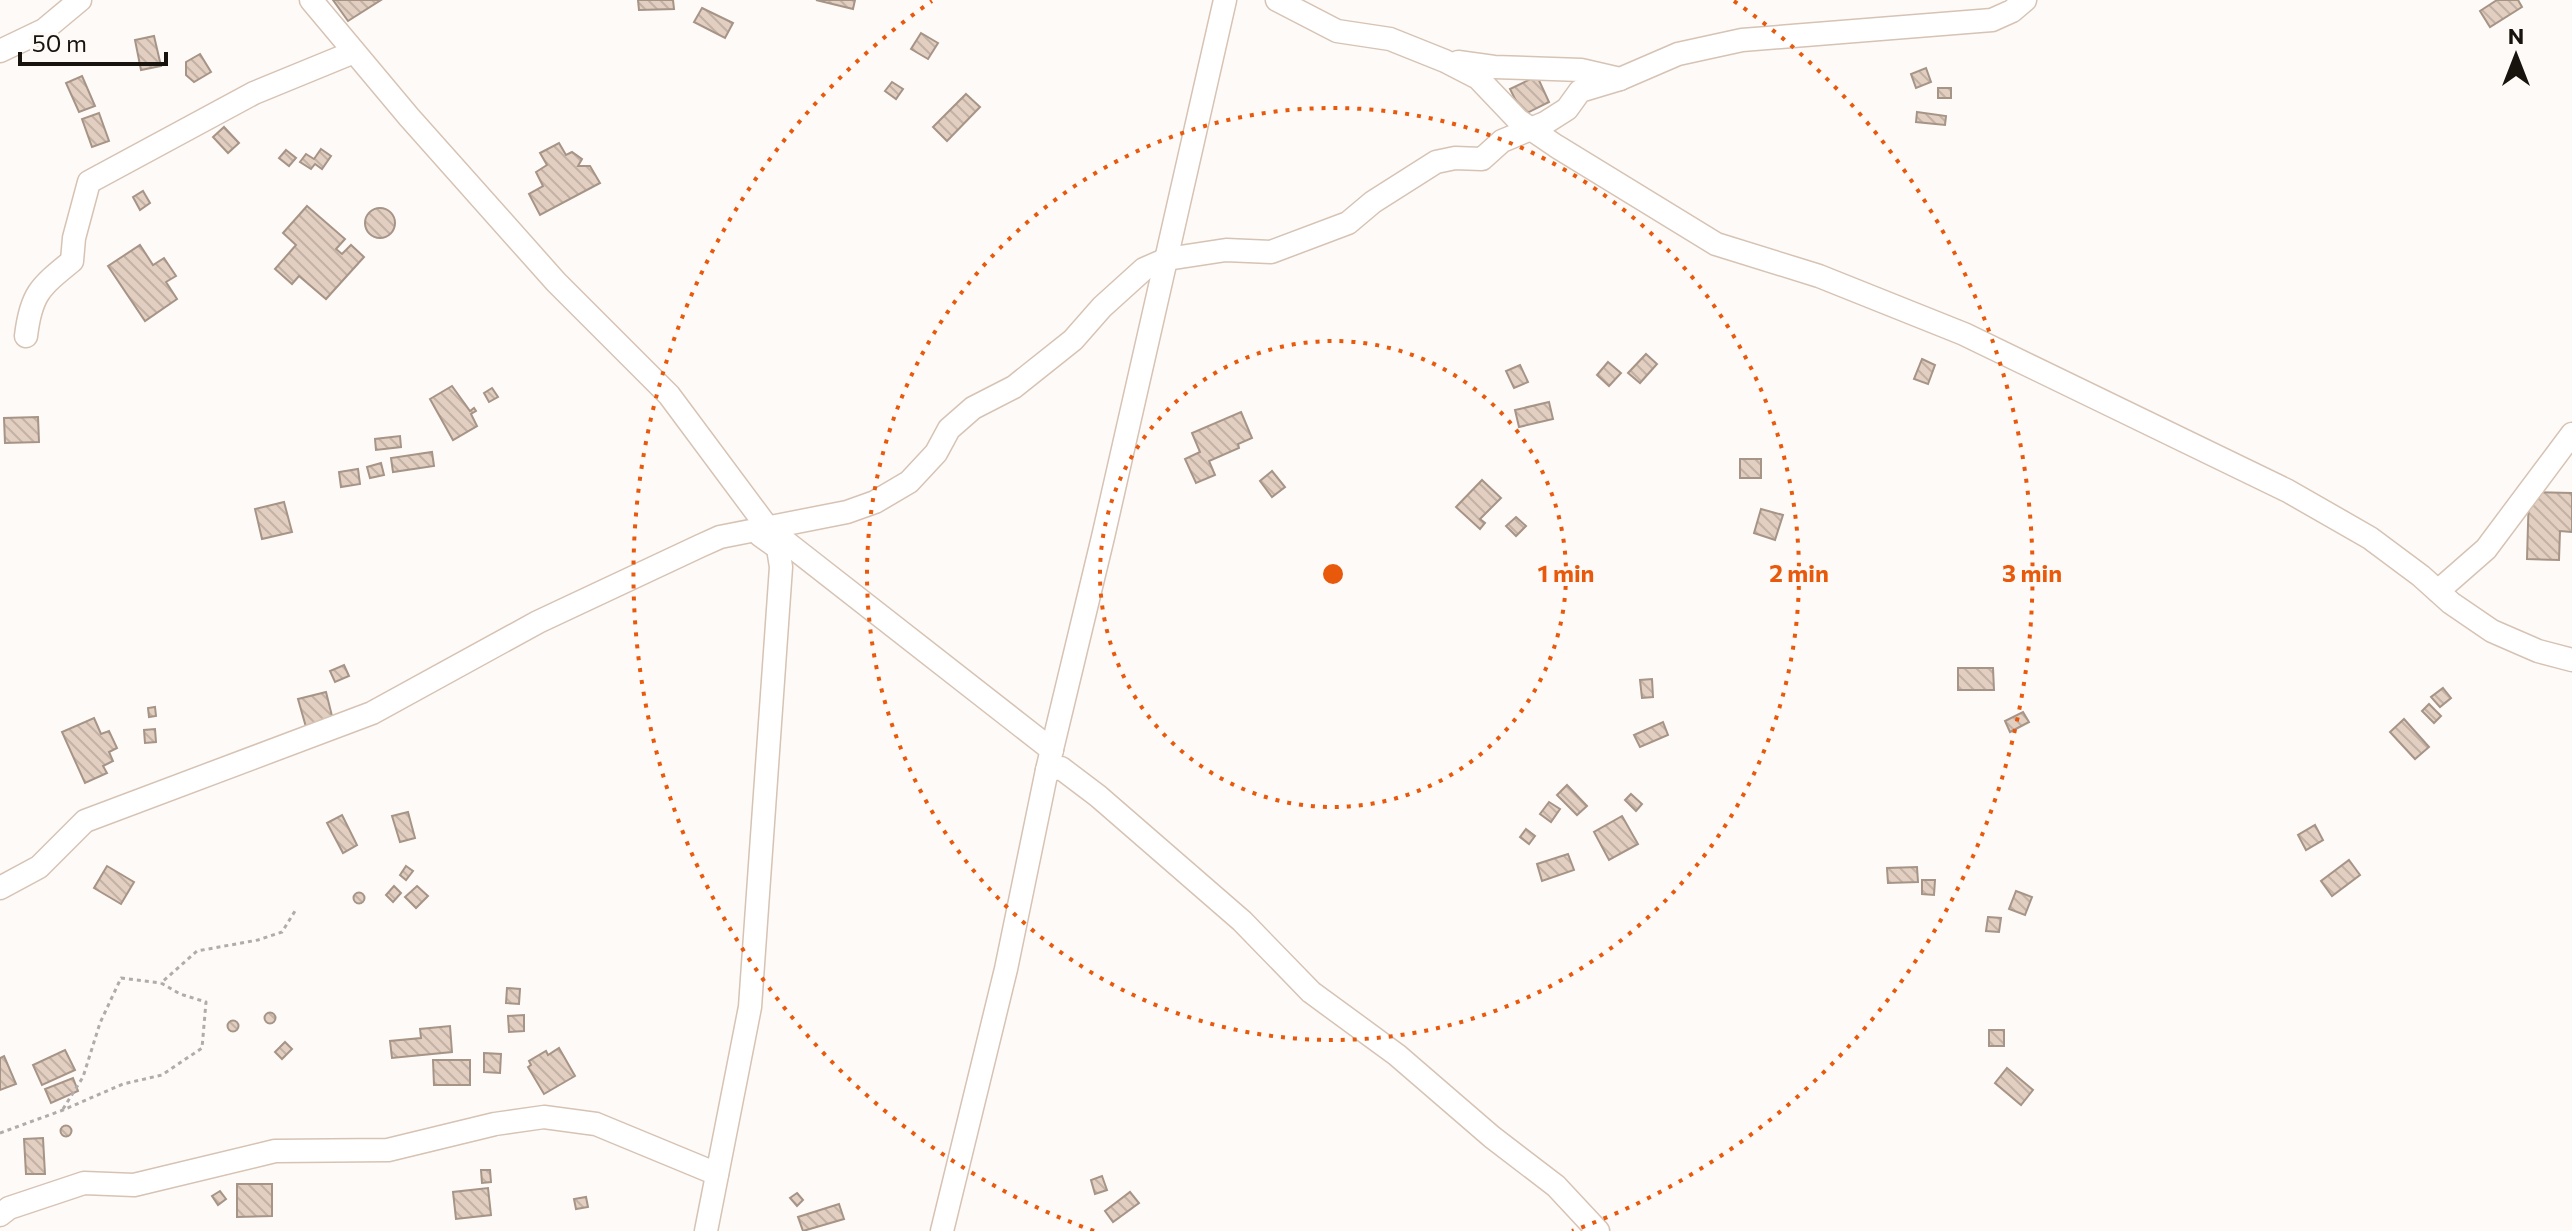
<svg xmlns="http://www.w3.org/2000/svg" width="2572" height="1231" font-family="Commissioner,sans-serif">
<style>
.building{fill:url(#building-back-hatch);stroke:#a69486;stroke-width:2}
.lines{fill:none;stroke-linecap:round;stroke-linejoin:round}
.minor-casing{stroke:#d6c3b4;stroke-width:25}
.path{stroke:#b1aca9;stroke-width:3;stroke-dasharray:4 4;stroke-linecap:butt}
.minor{stroke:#fff;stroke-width:22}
.ring{fill:none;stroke:#e8590c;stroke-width:4;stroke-dasharray:4 8}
.centre{fill:#e8590c;stroke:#fefaf7;stroke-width:4}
.ring-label{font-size:24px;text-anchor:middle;font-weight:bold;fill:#e8590c;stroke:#fefaf7;stroke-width:8;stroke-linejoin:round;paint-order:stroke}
</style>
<defs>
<pattern id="building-back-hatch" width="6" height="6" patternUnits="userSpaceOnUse" patternTransform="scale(2)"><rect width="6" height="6" fill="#e3cfc1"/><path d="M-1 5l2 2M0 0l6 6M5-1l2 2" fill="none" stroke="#c2b1a5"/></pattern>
</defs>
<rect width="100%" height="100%" fill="#fefaf7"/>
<g class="building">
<polygon points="333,0 381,0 348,21"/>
<polygon points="638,0 673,0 674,9 639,10"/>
<polygon points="816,0 855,0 853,9"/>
<polygon points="2497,0 2518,0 2522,7 2490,27 2480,11"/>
<polygon points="702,8 733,23 725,38 694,22"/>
<polygon points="921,33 938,43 928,59 911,49"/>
<polygon points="154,36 161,66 141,70 135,40"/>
<polygon points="200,54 211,72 194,82 186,75 186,62"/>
<polygon points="1926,68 1931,82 1916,88 1911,74"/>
<polygon points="82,76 95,106 79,112 66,83"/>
<polygon points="1537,76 1549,102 1523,115 1510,89"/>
<polygon points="892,82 903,89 896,99 885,91"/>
<rect x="1938" y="88" width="13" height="10"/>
<polygon points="966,94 980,107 947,141 933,127"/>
<polygon points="1917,112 1946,116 1945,125 1916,122"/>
<polygon points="99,113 109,141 92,147 82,119"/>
<polygon points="224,127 239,143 228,153 213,137"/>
<polygon points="559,143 566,155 572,152 582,159 578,166 590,166 600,183 540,215 529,194 543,186 536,172 547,165 540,153"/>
<polygon points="321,149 331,156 322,169 315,164 311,169 300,162 306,154 314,159"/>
<polygon points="286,150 296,158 289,166 279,158"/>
<polygon points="143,191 150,203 140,210 133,197"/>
<polygon points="307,206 345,239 336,249 342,254 351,245 364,257 326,299 299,276 292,284 275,269 296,245 283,233"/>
<circle cx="380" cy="223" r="15"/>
<polygon points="140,245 153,265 164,258 176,276 166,282 177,299 145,321 108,266"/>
<polygon points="1646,354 1657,364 1640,383 1628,373"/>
<polygon points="1922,359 1935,365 1928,384 1914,379"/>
<polygon points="1608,362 1621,373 1609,386 1597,375"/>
<polygon points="1520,365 1528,382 1514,388 1506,371"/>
<polygon points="452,386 470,411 474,408 476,411 471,414 477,426 453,440 430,399"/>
<polygon points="492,388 498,397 489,402 484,393"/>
<polygon points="1549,402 1553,419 1519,427 1515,410"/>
<polygon points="1241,412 1252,438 1238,444 1239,448 1209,461 1215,475 1196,483 1185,459 1200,452 1192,433"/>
<polygon points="38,417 39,442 5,443 4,418"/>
<polygon points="400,436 401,447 376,450 375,439"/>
<polygon points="432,452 434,466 393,472 391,458"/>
<rect x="1740" y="459" width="21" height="19"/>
<polygon points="381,463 384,475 370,478 367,467"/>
<polygon points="358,469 360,484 341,487 339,472"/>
<polygon points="1272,471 1285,487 1272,497 1260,481"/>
<polygon points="1482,480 1501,498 1480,519 1485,523 1480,529 1456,507"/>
<polygon points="2529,492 2572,493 2572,532 2560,531 2559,560 2527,559"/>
<polygon points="284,502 292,532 262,539 255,509"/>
<polygon points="1761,509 1783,515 1775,540 1754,533"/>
<polygon points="1516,517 1526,526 1516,536 1506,526"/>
<polygon points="344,665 349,676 335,682 330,671"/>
<polygon points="1958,668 1993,668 1994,690 1958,690"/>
<polygon points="1652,679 1653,697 1642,698 1640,680"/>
<polygon points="2443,688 2451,698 2440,707 2431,697"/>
<polygon points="326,692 333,720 306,727 298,699"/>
<polygon points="2429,704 2441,716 2434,723 2422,711"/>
<polygon points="155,707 156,716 149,717 148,708"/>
<polygon points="2023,712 2029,722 2010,732 2005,721"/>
<polygon points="94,718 101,734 109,731 117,748 109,752 113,761 103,766 107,773 85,783 62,732"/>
<polygon points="2404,719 2429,747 2415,759 2390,732"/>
<polygon points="1663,722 1668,735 1640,747 1634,735"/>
<polygon points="155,729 156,742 145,743 144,730"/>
<polygon points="1567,785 1587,806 1577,815 1557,795"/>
<polygon points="1631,794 1642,804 1636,811 1625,800"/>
<polygon points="1549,802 1560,809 1551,822 1540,814"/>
<polygon points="408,812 415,838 400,842 392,816"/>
<polygon points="342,815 357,845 343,853 327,823"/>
<polygon points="1622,816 1638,844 1609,860 1594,832"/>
<polygon points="2315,825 2323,840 2306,850 2298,835"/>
<polygon points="1526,829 1535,836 1529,844 1520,837"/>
<polygon points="1568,854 1574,870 1542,881 1537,864"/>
<polygon points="2349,860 2360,875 2332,896 2321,881"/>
<polygon points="107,866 134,882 121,904 94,888"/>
<polygon points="406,866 413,871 406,880 400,875"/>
<polygon points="1917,867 1918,882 1888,883 1887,868"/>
<polygon points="1922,880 1935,880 1934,895 1922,894"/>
<polygon points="394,886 401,893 393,902 386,895"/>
<polygon points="417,886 428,896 416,908 405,897"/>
<polygon points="2016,891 2032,897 2025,915 2009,909"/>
<circle cx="359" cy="898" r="5.5"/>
<polygon points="1988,917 2001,918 1999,932 1986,931"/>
<polygon points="507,988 520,989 519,1004 506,1003"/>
<circle cx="270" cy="1018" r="5.5"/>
<polygon points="524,1015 524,1031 509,1032 508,1016"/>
<circle cx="233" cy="1026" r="5.5"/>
<polygon points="450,1026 452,1052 392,1058 390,1041 421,1038 420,1029"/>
<rect x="1989" y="1030" width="15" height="16"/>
<polygon points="285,1042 292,1049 282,1059 275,1052"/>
<polygon points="559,1048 575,1076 544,1094 528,1067 531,1065 529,1061 546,1051 548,1055"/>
<polygon points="65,1050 75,1070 42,1085 33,1065"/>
<polygon points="484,1053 501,1054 500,1073 484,1072"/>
<polygon points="4,1056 16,1084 0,1090 0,1058"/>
<polygon points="433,1060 470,1060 470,1085 434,1085"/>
<polygon points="2007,1068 2033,1090 2021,1105 1995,1083"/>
<polygon points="73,1078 78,1091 51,1103 45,1089"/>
<circle cx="66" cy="1131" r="5.5"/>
<polygon points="43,1138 45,1174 26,1174 24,1139"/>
<polygon points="481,1170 490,1170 491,1182 482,1183"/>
<polygon points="1102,1176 1107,1190 1095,1194 1091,1180"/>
<polygon points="237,1184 272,1184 272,1216 237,1217"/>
<polygon points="488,1188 491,1215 456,1219 453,1192"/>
<polygon points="220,1191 226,1199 218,1205 212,1196"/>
<polygon points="1130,1192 1139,1203 1113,1222 1105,1211"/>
<polygon points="797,1193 803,1200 797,1206 790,1198"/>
<polygon points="586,1197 588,1207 576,1209 574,1199"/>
<polygon points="839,1204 844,1219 803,1231 798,1217"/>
</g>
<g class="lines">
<g class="minor-casing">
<g id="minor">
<polyline points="311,0 409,117 556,282 669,395 768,528 1052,750"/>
<polyline points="1277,0 1337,31 1390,39 1445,61 1478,78 1518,120 1556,146 1716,244 1819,276 1964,334 2288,491 2370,538 2421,576 2451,603 2492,631 2538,651 2572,660"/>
<polyline points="0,51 44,30 80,0"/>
<polyline points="1458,62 1494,67 1581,70 1620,79 1678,54 1742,40 1992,20 2012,11 2025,0"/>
<path d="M26,336C31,294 40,287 72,261L74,238L89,182L254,93L354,52"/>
<polyline points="2438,591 2486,549 2572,434"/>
<polyline points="1047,770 1061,768 1098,796 1242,921 1311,992 1397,1055 1492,1137 1556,1186 1598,1231"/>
<polyline points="0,888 39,867 85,821 372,713 538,622 700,546 720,537 847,512 875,502 909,482 936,453 949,429 973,408 1014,387 1073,340 1102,307 1144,269 1167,259 1226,250 1271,252 1348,223 1373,202 1436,162 1455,158 1482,159 1502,141 1545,123 1567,109 1580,91 1620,79"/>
<polyline points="0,1215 9,1208 84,1183 134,1185 275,1151 388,1150 495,1124 544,1117 596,1124 717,1174"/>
<polyline points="706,1231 750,1007 781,567 778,548 760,535"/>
<polyline points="942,1231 1006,969 1047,770 1103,537 1225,0"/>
</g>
</g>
<g class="path">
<polyline points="63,1109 83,1077 100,1023 121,978 161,983"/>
<polyline points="0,1133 63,1110 123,1084 162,1075 202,1048 206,1002 180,994 161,983 197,951 258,940 282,932 295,911"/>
</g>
<use href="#minor" class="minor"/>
</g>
<g class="ring">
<circle cx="1333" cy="574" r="233"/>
<circle cx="1333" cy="574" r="466"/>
<path d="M1094 1231A699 699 0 0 1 932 1M1734 1A699 699 0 0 1 1572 1231"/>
</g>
<circle cx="1333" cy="574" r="12" class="centre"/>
<g class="ring-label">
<text x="1566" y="582">1 min</text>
<text x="1799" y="582">2 min</text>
<text x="2032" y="582">3 min</text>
</g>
<g transform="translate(2516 56)" stroke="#fefaf7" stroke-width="6" paint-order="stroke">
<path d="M0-6L14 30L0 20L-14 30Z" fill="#19130e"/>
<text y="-12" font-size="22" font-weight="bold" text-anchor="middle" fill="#19130e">N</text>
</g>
<path d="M20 52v12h146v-12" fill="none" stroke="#19130e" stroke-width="4"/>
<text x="32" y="52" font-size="24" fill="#19130e" stroke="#fefaf7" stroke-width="6" paint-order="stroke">50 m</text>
</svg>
